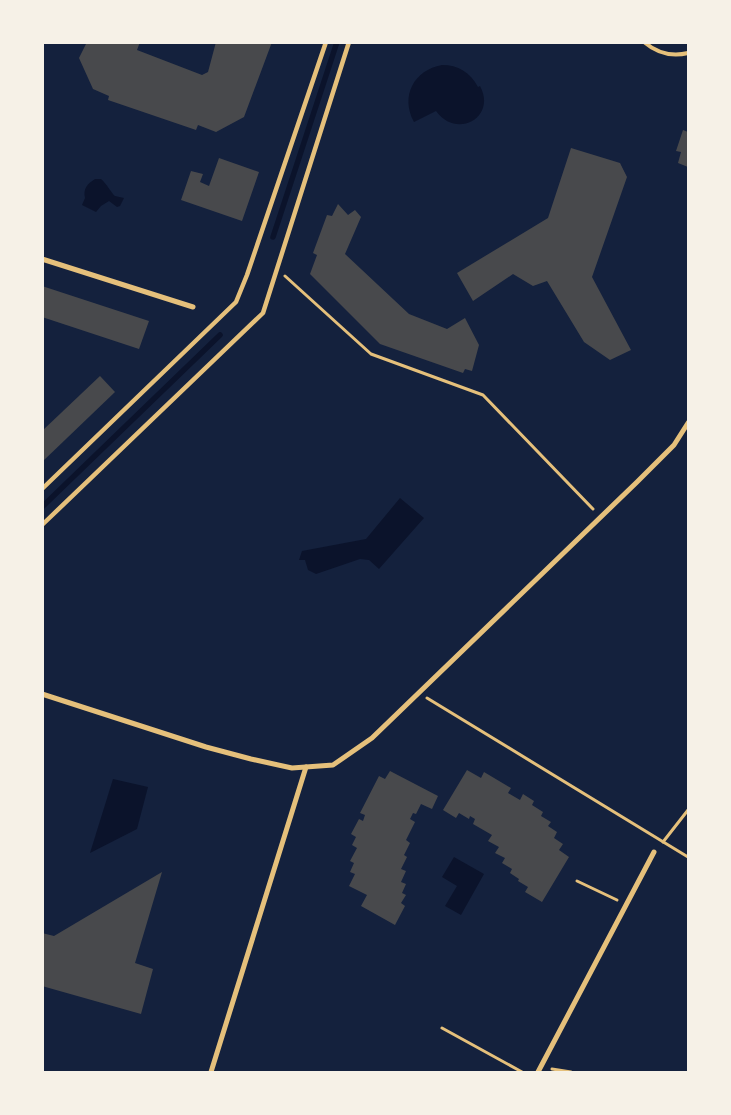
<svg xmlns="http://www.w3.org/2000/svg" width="731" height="1115" font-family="'Archivo Narrow',sans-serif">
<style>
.water{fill:#0b132b}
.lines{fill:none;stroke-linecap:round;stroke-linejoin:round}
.stream{stroke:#0b132b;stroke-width:5.5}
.building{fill:#48494c}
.path{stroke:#e5c07b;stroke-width:3}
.service{stroke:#e5c07b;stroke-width:4}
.pedestrian{stroke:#e5c07b;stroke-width:4.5}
.minor{stroke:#e5c07b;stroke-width:5}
</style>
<rect width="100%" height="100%" fill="#14213d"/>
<g class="water">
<path d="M442,65C458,65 470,72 478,87L480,86C497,117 457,140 436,111L414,122C400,96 414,70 442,65Z"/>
<path d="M95,179H101C106,183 113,195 115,196C118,197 121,197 124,198L120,206L117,207L109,201L101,206L96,212L82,205L85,198C83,189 87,184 95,179Z"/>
<polygon points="400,498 424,518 379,569 369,560 360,559 316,574 308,570 305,560 299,560 302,551 366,539"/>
<polygon points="113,779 148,787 137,829 90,853"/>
<polygon points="454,857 484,874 461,915 445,906 457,886 442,877"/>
</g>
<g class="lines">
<g class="stream">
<polyline points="273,237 337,42"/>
<polyline points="42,507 220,335"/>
</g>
</g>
<g class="building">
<polygon points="87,42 140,42 137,50 202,75 208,72 216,42 272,42 244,117 216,132 198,125 196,130 108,100 109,96 93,89 79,58"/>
<polygon points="683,130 688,132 688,167 678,163 681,152 676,151"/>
<polygon points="571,148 620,163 627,177 592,277 631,350 610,360 584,342 547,281 533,286 513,274 473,301 457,273 548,218"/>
<polygon points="219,158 259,172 242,221 181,200 191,171 203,174 200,182 209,186"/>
<polygon points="338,204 348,215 355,210 361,217 345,254 409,314 447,329 465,318 479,345 472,371 465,369 463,373 380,344 310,274 317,255 313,253 327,215 332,216"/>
<polygon points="42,286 149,321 139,349 42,317"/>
<polygon points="100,376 115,392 42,462 42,431"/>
<polygon points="467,770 481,778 484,772 511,788 508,793 520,800 523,794 534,801 532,805 543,812 541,816 551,822 548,826 557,832 554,838 563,844 559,850 569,857 542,902 525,892 528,887 518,881 519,879 510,873 512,869 502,863 505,858 495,853 499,847 488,841 492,835 473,824 475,819 470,816 469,819 459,813 456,818 443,810"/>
<polygon points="390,771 438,796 432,809 421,804 416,814 413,813 410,819 415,822 406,840 410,843 404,855 407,857 401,869 406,871 401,882 406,884 402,893 406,895 401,903 405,906 395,925 361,906 367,895 349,886 355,874 350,872 354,863 350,861 357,848 352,845 356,837 351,834 359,819 363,821 365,815 360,813 379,776 385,779"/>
<polygon points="162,872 135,963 153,969 141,1014 42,986 42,933 54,936"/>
</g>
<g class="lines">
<g class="path">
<polyline points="285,276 371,354 483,395 593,509"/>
<polyline points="427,698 688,857"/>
<polyline points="663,842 688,810"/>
<polyline points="577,881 617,900"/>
<polyline points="442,1028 522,1072"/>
<polyline points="552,1069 571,1072"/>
</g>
<path class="service" d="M644,42C657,53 672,57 688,53"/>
<g class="pedestrian">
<polyline points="42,489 236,302 247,275 326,42"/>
<polyline points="42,525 263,313 349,42"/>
</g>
<g class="minor">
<polyline points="42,259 193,307"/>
<polyline points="42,694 206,747 251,759 292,768 333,765 372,738 637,482 674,445 688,423"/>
<polyline points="211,1072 306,767"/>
<polyline points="538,1072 654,852"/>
</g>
</g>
<rect width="731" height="1115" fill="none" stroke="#f6f1e7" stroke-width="88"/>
</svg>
